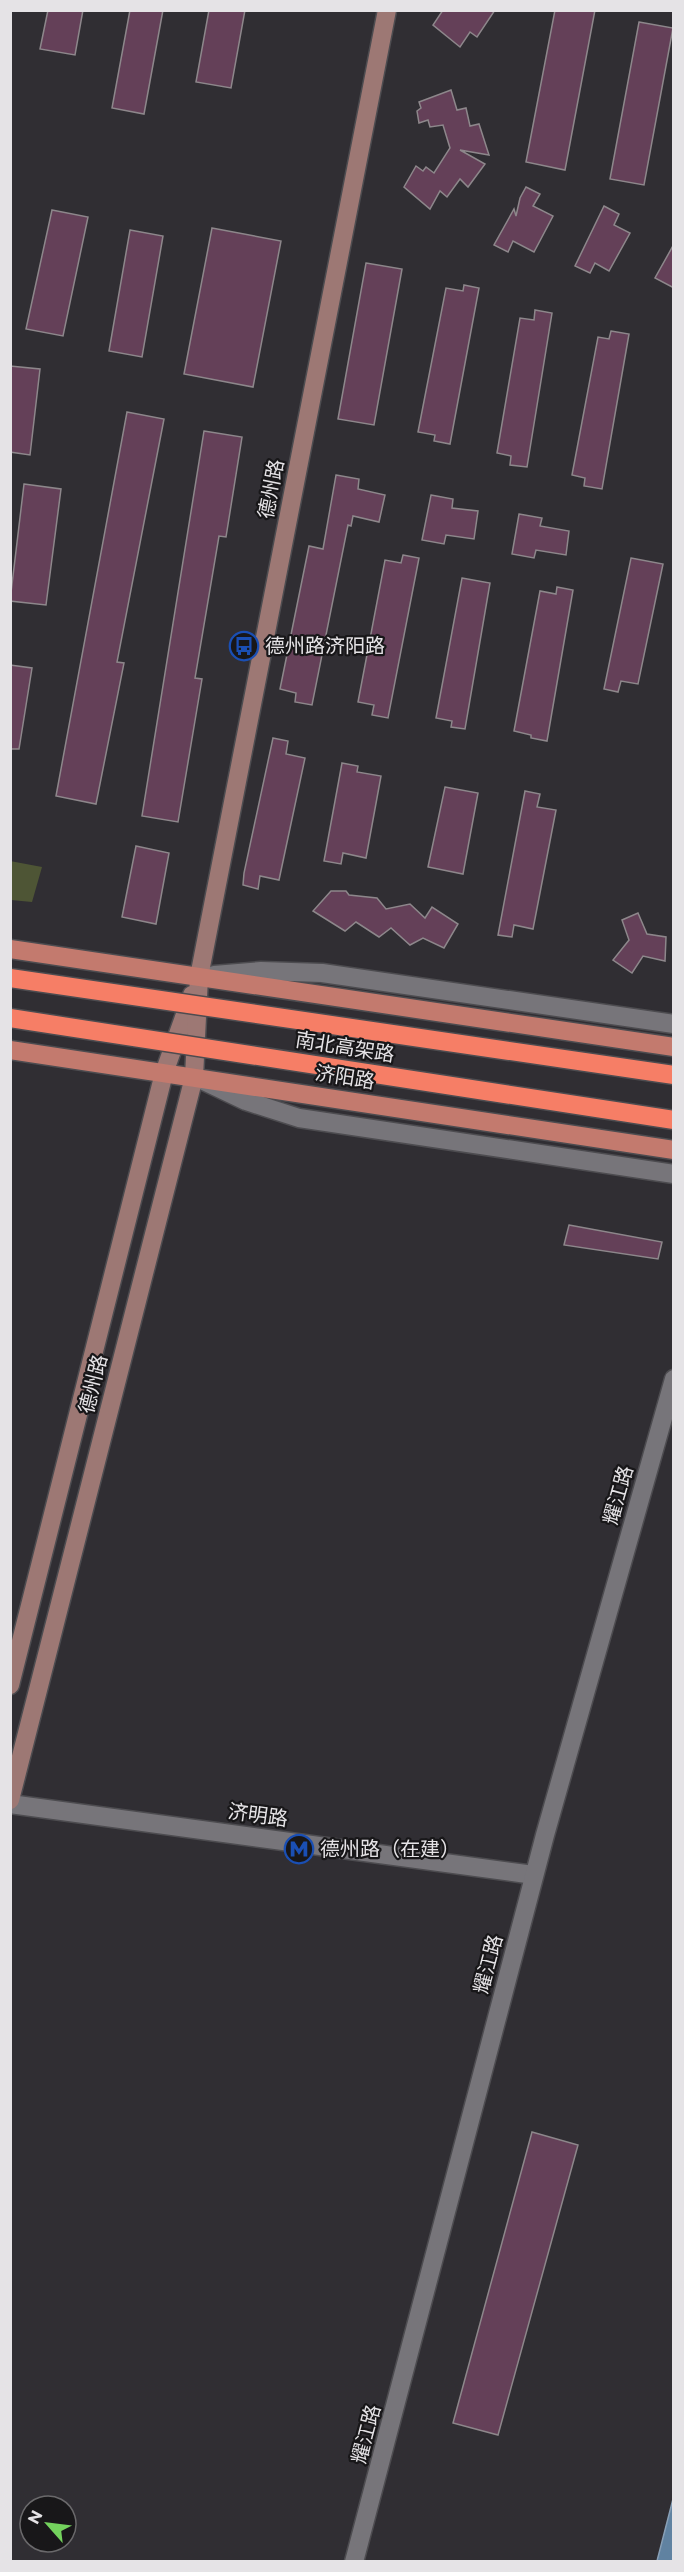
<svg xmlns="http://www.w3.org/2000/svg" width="684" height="2572" font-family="Montserrat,'Noto Sans SC',sans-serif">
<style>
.green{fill:#4e5535}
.water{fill:#6082a1;stroke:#889fb6;stroke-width:1.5}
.building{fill:#644058;stroke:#8d878b;stroke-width:1.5}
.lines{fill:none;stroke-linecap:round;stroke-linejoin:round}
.street-casing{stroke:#4d4c50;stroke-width:21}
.secondary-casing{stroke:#4d4c50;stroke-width:21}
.primary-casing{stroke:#4d4c50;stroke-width:21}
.street{stroke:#77757a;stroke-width:18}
.secondary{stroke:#9d7874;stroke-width:18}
.primary{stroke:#c37a6e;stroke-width:18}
.highway-bridge-casing{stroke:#4d4c50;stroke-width:21;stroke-linecap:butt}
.highway-bridge{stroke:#f67e66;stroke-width:18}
.labels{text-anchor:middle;stroke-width:4.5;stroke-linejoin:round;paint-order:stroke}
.street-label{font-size:20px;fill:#e5e3e6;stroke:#181719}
.poi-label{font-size:20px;fill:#e5e3e6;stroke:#181719;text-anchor:start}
</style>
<rect width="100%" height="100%" fill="#302e33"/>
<polygon class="green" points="10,861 42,867 32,902 11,900"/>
<polygon class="water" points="673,2499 673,2561 657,2561"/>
<g class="building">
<polygon points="48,10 83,10 75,55 40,49"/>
<polygon points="130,10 163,10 144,114 112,108"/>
<polygon points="209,10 245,10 231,88 196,82"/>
<polygon points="443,10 495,10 477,37 470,32 460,47 433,25"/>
<polygon points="555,10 595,10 565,170 526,162"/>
<polygon points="639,22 673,28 644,185 610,179"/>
<polygon points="451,90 457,110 466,108 470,126 479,124 489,155 460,150 485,164 468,187 460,179 447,197 440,191 430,209 404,187 416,166 423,171 426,167 434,173 450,148 443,125 430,127 428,120 419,123 417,111 421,108 419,102"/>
<polygon points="526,187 540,194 533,206 553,216 534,252 513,241 508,252 494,245 514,209 516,216 520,198"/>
<polygon points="604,206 619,214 614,225 630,233 609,271 595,263 590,273 575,266"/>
<polygon points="52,210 88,217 63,336 26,329"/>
<polygon points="212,228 281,241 253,387 184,374"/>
<polygon points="130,230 163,236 142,357 109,351"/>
<polygon points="674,244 674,288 655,278"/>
<polygon points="366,263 402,269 374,425 338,419"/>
<polygon points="464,285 479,288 450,444 434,441 435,435 418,432 446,288 463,291"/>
<polygon points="535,310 552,313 527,467 510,465 511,456 497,453 520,318 534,320"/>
<polygon points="611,331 629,334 602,489 584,486 585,478 572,475 598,337 609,339"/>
<polygon points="10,366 40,369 30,455 10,452"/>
<polygon points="127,412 164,419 117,662 124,663 96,804 56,796"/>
<polygon points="204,431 242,437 226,537 219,536 195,678 202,679 178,822 142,816"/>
<polygon points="336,475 359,479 358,489 385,495 379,522 353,516 351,526 348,525 312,705 295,702 296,693 280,689 309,546 323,549"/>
<polygon points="24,484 61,489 46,605 10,601"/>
<polygon points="431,495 453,499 452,508 478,511 474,539 446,535 444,544 422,540"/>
<polygon points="519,514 542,518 540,526 569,531 566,555 536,550 534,558 512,554"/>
<polygon points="403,555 419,558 388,718 372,715 374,705 358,702 385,560 401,563"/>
<polygon points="631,558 663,564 638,684 621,681 618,692 604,689"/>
<polygon points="462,578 490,583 465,729 451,727 452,721 436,718"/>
<polygon points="557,587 573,590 547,741 531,738 531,735 514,731 540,591 556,594"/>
<polygon points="10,665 32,668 19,749 10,749"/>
<polygon points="273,738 288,741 286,754 305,758 279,880 260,876 258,889 243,885 244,873"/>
<polygon points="342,763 358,766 357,772 381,776 366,858 343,853 341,864 324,861"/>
<polygon points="445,787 478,793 463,874 428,867"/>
<polygon points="525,791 540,794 537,807 556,810 533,929 514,925 512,937 498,935"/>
<polygon points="136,846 169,853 156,924 122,917"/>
<polygon points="331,891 346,891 349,895 377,898 386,909 410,904 425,918 432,907 458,924 444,948 423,938 410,945 391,928 379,937 356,922 345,931 313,911"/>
<polygon points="638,913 647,934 666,937 665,961 643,956 632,973 613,960 629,940 622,920"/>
<polygon points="569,1225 662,1242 658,1259 564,1245"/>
<polygon points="532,2132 578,2145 498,2435 453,2423"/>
</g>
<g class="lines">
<g class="street-casing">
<g id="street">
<polyline points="214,975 261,971 322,973 674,1024"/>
<polyline points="204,1081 246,1101 299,1118 674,1174"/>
<polyline points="10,1804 534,1875"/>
<polyline points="354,2562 545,1835 674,1379"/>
</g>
</g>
<g class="secondary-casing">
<g id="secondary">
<polyline points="10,1685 164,1073 192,995"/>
<polyline points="10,1800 194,1077 199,977 387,10"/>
</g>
</g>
<g class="primary-casing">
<g id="primary">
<polyline points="10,949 674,1047"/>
<polyline points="10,1050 674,1150"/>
</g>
</g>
<use href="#street" class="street"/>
<use href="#secondary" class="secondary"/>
<use href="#primary" class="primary"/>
<g class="highway-bridge-casing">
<g id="highway-bridge">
<polyline points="10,978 674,1075"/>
<polyline points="10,1018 674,1120"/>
</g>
</g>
<use href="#highway-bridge" class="highway-bridge"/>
</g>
<defs>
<g id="bus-ring" transform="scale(1.5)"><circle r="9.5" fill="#181719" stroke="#1a4fb4" stroke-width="1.5"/><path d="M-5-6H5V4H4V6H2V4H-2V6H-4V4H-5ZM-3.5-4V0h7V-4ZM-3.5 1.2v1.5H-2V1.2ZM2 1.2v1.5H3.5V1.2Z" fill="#1a4fb4"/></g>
<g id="metro-ring" transform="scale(1.5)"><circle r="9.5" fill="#181719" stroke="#1a4fb4" stroke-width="1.5"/><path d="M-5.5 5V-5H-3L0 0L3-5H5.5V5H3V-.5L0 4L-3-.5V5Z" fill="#1a4fb4"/></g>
</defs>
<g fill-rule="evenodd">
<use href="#bus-ring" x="244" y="646"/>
<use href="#metro-ring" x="299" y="1849"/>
</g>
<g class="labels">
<g class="street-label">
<text transform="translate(271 489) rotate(-79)" y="7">德州路</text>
<text transform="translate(345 1047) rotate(9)" y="7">南北高架路</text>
<text transform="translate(345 1077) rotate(9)" y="7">济阳路</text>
<text transform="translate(93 1384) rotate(-76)" y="7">德州路</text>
<text transform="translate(618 1495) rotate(-74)" y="7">耀江路</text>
<text transform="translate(258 1815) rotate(8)" y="7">济明路</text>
<text transform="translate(488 1964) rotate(-75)" y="7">耀江路</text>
<text transform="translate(366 2434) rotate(-75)" y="7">耀江路</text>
</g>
<g class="poi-label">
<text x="265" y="653">德州路济阳路</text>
<text x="320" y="1856">德州路（在建）</text>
</g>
</g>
<rect width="684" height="2572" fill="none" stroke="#e5e3e6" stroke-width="24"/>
<g transform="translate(48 2524) rotate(298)"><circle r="28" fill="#181719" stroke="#6a696b" stroke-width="1.5"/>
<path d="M0-4.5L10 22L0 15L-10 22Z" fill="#73d25d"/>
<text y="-9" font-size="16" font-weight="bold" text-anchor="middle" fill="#e5e3e6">N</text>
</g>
</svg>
